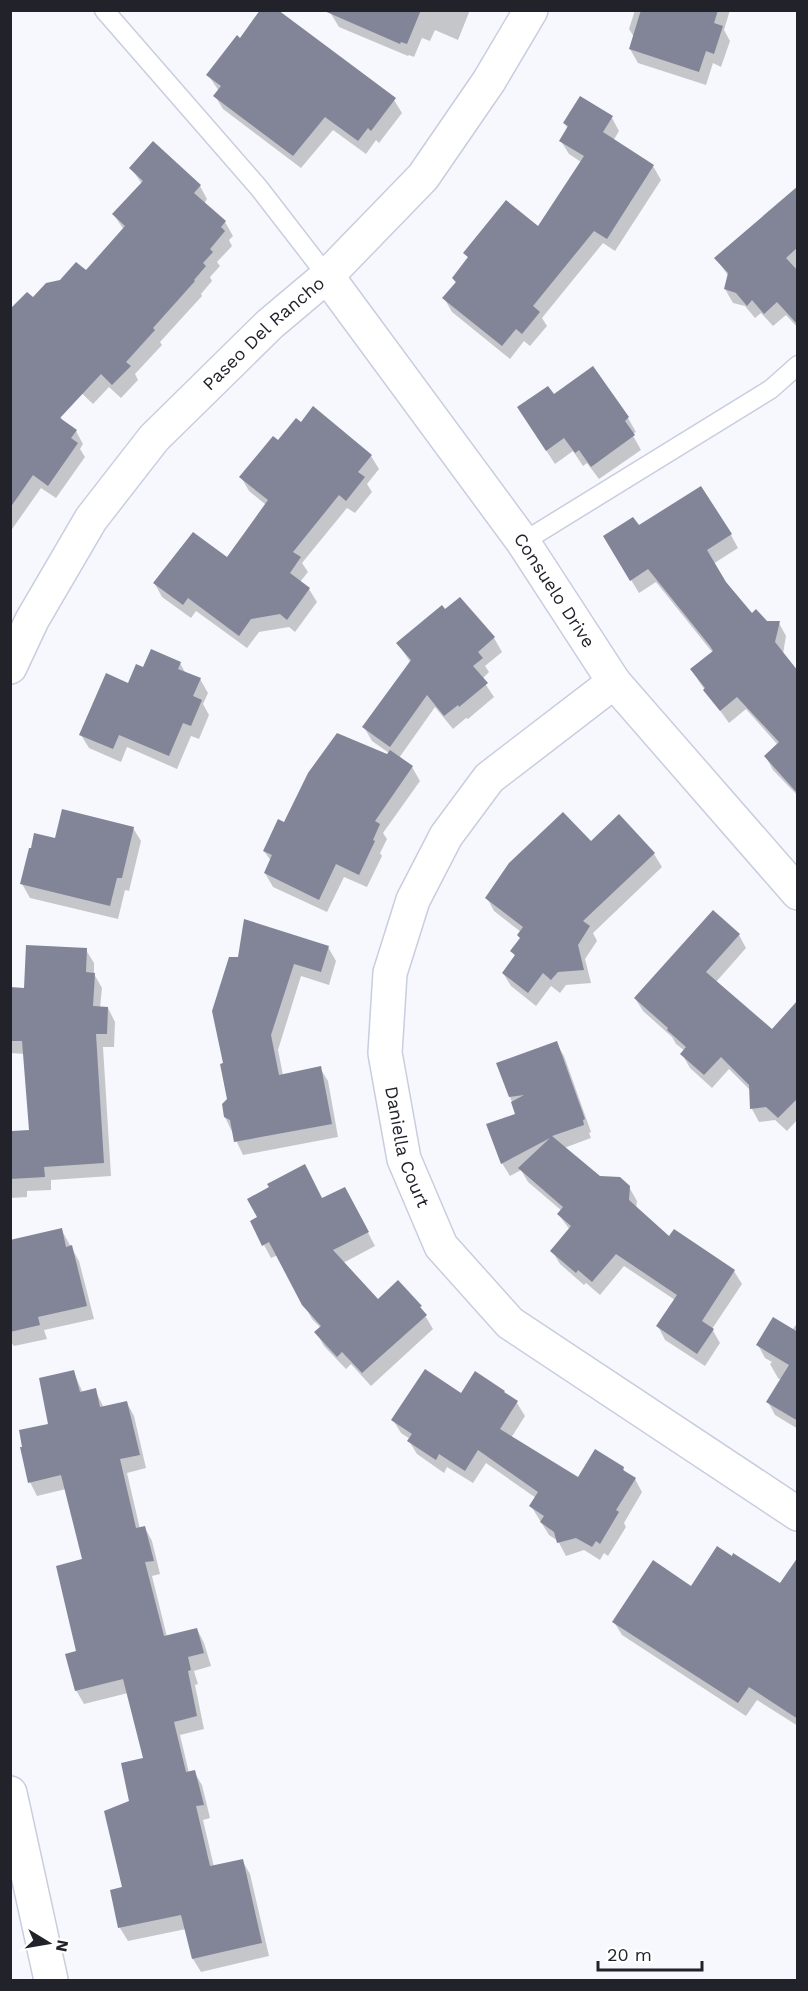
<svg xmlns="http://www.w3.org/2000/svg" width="808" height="1991" font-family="'Work Sans',sans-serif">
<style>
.shadow{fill:#0003}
.building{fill:#818597}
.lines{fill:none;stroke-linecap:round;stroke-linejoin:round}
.lane-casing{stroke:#c8cde0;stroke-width:21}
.street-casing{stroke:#c8cde0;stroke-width:36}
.lane{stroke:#fff;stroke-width:18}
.street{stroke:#fff;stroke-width:33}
.labels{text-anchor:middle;stroke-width:4.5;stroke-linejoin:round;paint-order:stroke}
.street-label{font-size:18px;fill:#22232a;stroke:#fff}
</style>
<rect width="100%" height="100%" fill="#f7f8fd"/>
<g class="shadow">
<polygon points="332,10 470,10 458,40 435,30 430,41 422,38 414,57 409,55 408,56 339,27 331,14"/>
<polygon points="635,10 730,10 724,30 730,41 721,67 713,63 706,85 638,63 630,49 634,37 629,29"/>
<polygon points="240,40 394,100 402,113 379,143 376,140 366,154 333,130 301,168 223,109 215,96 219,91 208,75"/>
<polygon points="612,118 619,131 613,141 653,166 661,180 615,251 603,243 542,318 547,326 530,346 524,341 510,359 452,312 444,298 456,283 453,278 469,259 465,253 538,228 581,162 569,154 561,141 568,129 564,123"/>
<polygon points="131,168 200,186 207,199 204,204 225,222 233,236 229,240 232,246 217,262 220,266 210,277 212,281 201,294 202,296 160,342 162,345 135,374 138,380 121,398 109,387 93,404 14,329 33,299 86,272 124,230 114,215 142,184"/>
<polygon points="798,188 798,267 794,270 798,274 798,328 786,315 773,326 761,313 755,318 745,306 733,303 725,289 729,277 716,258"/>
<polygon points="593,368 628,418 636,432 632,434 641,450 599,479 587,463 583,466 573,451 555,464 527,421 553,396"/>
<polygon points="10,383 61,417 63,422 76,431 83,444 80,449 85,457 56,498 41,488 10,532"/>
<polygon points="278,442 371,456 379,469 367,484 372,492 355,513 347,508 302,563 308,572 300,582 309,589 317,602 295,632 289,627 259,632 247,648 196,611 191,618 162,597 155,584 227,559 266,505 249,491 241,477"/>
<polygon points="638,527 731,535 738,548 713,564 725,583 751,615 766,623 779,623 786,636 783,654 798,673 798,796 773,770 766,757 778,745 746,709 729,723 700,683 692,670 713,653 656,582 639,593 605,537"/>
<polygon points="460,599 494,638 502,652 485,666 489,672 482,679 494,697 468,719 466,718 453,729 435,707 399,758 412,767 420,781 383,833 387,839 380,853 382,856 367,887 344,877 327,912 273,887 265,873 271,861 264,851 285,824 389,753 372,741 364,727 411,663 398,644"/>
<polygon points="180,663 186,674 200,679 208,693 203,704 209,715 199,739 191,736 177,769 127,747 121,762 89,748 81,735 129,685"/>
<polygon points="133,828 141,841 129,891 125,890 118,919 30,898 22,884 56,840"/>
<polygon points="591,843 654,854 662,867 593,933 597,941 585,959 591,983 566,985 560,993 551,986 536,1006 511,986 503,973 516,958 512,951 521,939 521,932 494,911 487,898"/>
<polygon points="739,935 746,948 716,982 772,1031 798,1003 798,1119 787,1131 775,1120 759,1122 752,1109 751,1091 729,1069 712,1088 690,1068 682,1054 685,1051 676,1044 672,1037 643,1011 635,998"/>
<polygon points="328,947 336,961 329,985 301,976 278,1050 283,1075 320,1068 328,1081 338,1137 243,1155 225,1117 228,1099 224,1064 230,958"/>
<polygon points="86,950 94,963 94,974 102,988 100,1008 108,1008 115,1022 114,1047 103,1047 111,1176 51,1180 51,1190 27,1191 27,1197 10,1198 10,1135 30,1131 25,1054 10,1053 10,989 26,989"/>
<polygon points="556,1043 564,1056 591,1132 589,1133 591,1138 564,1148 600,1178 629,1187 637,1201 636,1209 670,1238 734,1271 742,1284 712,1329 720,1343 705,1366 665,1340 658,1326 675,1300 624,1266 600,1295 586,1283 584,1285 560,1264 552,1251 570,1230 559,1215 562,1211 528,1182 521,1170 510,1176 502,1163 517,1115 510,1097"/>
<polygon points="322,1200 352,1202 375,1246 343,1263 378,1301 398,1282 420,1307 433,1329 371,1386 351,1364 346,1369 324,1346 316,1332 321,1328 312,1319 278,1255 271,1258 264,1245"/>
<polygon points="61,1229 79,1261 94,1319 44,1330 47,1339 14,1346 10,1341 10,1279"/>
<polygon points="798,1322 798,1429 775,1415 768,1402 781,1380 778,1378 770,1364 772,1362 765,1358 758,1345 792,1330"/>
<polygon points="73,1371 83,1393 95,1390 104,1408 127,1403 134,1416 146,1468 127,1473 140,1529 145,1528 152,1541 160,1574 152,1576 167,1637 197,1629 204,1643 211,1666 194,1671 198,1684 195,1685 204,1729 180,1735 189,1773 194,1772 202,1785 210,1818 203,1820 214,1867 242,1860 250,1874 269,1956 201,1972 193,1959 186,1929 128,1941 120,1928 111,1891 123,1888 131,1802 145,1759 128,1693 84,1704 76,1690 84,1560 66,1489 37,1496 30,1482 50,1425"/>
<polygon points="462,1395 506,1395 517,1403 525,1416 511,1438 579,1479 623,1468 626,1474 635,1479 642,1492 624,1523 626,1527 608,1556 604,1553 600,1560 584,1550 566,1556 558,1541 549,1535 531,1506 536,1498 486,1463 473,1483 447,1467 444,1473 417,1454 409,1441 410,1439 401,1433 393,1420"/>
<polygon points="798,1585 798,1726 757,1700 746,1716 622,1635 614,1622 691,1588"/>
</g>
<g class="building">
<polygon points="260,10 278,10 396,98 371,131 368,128 358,141 325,117 293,156 213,96 221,86 206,75 237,35 240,38"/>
<polygon points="322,10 421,10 407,44 401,42 400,44"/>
<polygon points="641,10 718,10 714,23 723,26 714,54 706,51 699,72 629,49"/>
<polygon points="580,96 613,116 603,132 654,165 607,239 594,231 533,306 540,312 522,334 516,329 502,346 442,298 456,282 452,278 468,257 463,253 506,200 538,226 584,156 559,141 568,126 563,123"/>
<polygon points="153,141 201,185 194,193 226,221 221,227 225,231 210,249 213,252 203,263 206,266 194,280 195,281 153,328 155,330 126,362 131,366 112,385 101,374 60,418 77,430 71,438 78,443 48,486 33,475 10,508 10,309 27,292 33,297 46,283 60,280 76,262 86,270 125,226 112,214 143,181 129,168"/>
<polygon points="798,186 798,247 786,258 798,271 798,325 777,302 764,314 752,300 747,306 736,293 724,289 728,273 714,258"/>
<polygon points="593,366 629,417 625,421 635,435 591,467 579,450 575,453 564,438 546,451 517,407 548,386 554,394"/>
<polygon points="313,406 372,455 358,472 365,477 346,501 339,495 293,552 301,557 290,573 310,588 287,620 280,614 251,619 239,636 188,598 183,605 153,583 193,532 227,557 268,500 239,477 273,436 278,440 296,418 301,422"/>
<polygon points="701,486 732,534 707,550 726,582 752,613 756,609 767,621 780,621 775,642 798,671 798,794 764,756 779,742 737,697 720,711 703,690 705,688 690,669 713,651 710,646 648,569 630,581 603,536 633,517 639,525"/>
<polygon points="460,597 495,637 478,652 483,658 473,666 488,683 459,707 458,705 444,716 427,695 390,747 362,727 411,660 396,643 442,605 445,609"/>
<polygon points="151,649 181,662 178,669 201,678 193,696 202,700 191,726 183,723 169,756 119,735 113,749 79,735 106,673 128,683 136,664 143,667"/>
<polygon points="337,733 387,754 390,750 413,766 375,821 380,824 373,840 375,841 359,875 336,864 319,900 264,873 272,855 263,851 278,819 284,822 308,773"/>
<polygon points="62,809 134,827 122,878 117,878 110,906 20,884 29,848 31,848 34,833 55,838"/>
<polygon points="563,812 591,841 619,814 655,853 583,921 590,926 578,945 584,970 558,972 551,980 543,973 528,993 502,973 515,955 510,951 520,938 517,935 523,927 485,898 509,863"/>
<polygon points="713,910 740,934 706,972 772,1029 798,1000 798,1098 778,1118 766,1107 750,1109 749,1085 721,1057 704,1075 680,1054 686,1047 667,1030 668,1028 634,998"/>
<polygon points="244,919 329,946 321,972 294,964 271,1035 279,1075 321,1066 332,1124 234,1142 230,1120 224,1117 222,1104 227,1099 220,1064 223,1063 212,1011 229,957 238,957"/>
<polygon points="26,945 87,948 86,972 95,973 93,1006 108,1007 107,1034 96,1034 104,1163 44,1167 45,1177 10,1179 10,1133 12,1131 29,1130 22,1041 10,1041 10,987 24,988"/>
<polygon points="557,1041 585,1119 583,1120 584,1125 552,1136 600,1176 620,1177 630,1186 629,1200 669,1236 674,1229 735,1270 702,1321 714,1329 697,1354 656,1326 677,1295 616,1254 592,1282 578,1270 576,1273 550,1251 571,1226 557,1214 563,1207 518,1168 550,1138 501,1164 486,1124 515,1114 511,1102 524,1095 509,1097 496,1063"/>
<polygon points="305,1164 322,1198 345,1187 369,1232 333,1250 378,1299 398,1280 422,1306 420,1307 427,1315 362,1373 342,1352 337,1357 314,1332 321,1326 302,1305 269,1242 262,1246 250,1221 257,1217 247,1199 269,1187 267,1184"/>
<polygon points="62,1228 66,1247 72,1245 87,1306 38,1317 40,1325 10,1332 10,1240"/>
<polygon points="773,1317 798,1332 798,1421 766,1402 789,1365 756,1345"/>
<polygon points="425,1369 461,1393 475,1371 505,1391 504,1392 518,1401 500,1429 578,1477 595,1449 624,1467 623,1470 636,1478 616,1510 619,1512 600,1544 596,1541 592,1547 576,1538 557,1543 554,1532 540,1522 544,1516 529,1506 538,1492 478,1450 465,1471 439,1454 436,1460 407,1441 412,1434 391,1420"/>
<polygon points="74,1370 80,1392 96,1388 100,1407 127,1401 140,1455 120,1459 136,1528 145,1526 154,1561 145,1562 164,1636 197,1628 204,1653 188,1657 191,1670 188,1671 197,1716 174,1722 186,1772 195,1770 204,1805 196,1806 210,1866 243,1859 262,1943 192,1959 181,1915 118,1928 110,1890 122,1887 104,1811 129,1801 121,1763 143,1758 123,1679 75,1691 65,1654 76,1651 56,1566 82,1559 61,1475 28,1483 20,1447 22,1447 19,1430 48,1424 39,1378"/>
<polygon points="717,1546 732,1556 733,1553 780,1583 798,1557 798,1719 749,1687 738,1703 612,1622 653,1560 691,1586"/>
</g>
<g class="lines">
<g class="lane-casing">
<g id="lane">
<polyline points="104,10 259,188 327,276"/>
<polyline points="523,542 771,389 798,365"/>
</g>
</g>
<g class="street-casing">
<g id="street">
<path id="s1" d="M327,276L523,542L614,682L798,893"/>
<path id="s2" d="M10,667L32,620L91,519L154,438L270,324L327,276L423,177L489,81L531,10"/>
<path id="s3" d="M614,682L489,778L446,836L413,900L390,973L385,1053L404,1159L441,1246L510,1323L798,1514"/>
<polyline points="10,1793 51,1980"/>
</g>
</g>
<use href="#lane" class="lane"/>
<use href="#street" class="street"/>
</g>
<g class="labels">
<g class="street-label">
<text dy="6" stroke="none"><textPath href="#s2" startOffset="423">Paseo Del Rancho</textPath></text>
<text dy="6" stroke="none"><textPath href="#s1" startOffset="388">Consuelo Drive</textPath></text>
<text dy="6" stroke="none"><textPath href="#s3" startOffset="555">Daniella Court</textPath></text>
</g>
</g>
<rect width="808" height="1991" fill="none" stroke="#22232a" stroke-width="24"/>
<g transform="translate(48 1943) rotate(101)" stroke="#ffffff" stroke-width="4.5" paint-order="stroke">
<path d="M0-4.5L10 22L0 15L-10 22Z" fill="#22232a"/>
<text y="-9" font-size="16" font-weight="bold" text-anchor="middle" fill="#22232a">N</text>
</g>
<path d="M598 1961v9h104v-9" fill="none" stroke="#22232a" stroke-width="3"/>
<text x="607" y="1961" font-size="18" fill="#22232a" stroke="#ffffff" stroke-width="4.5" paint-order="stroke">20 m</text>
</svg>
